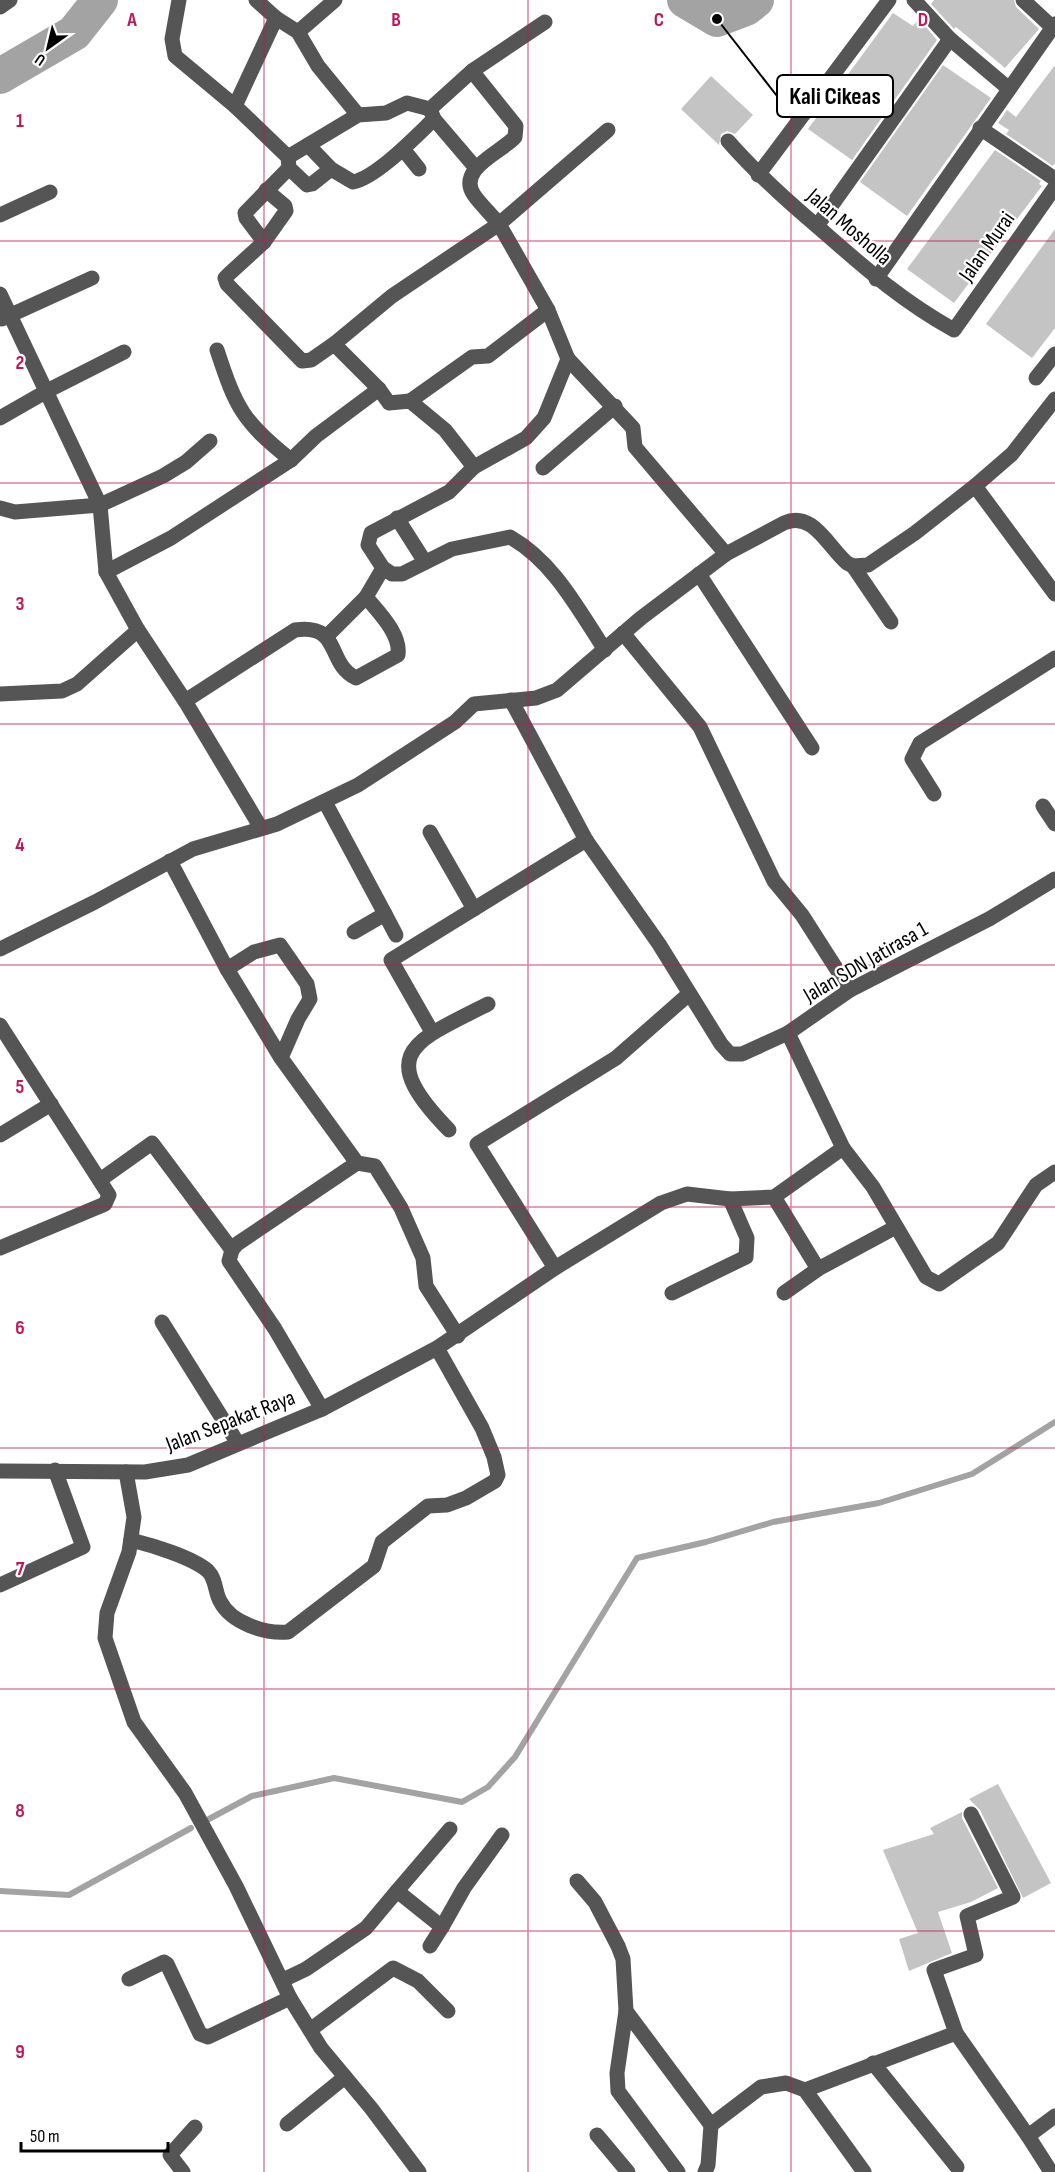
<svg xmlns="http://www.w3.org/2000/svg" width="1055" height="2172" font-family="'Sofia Sans Condensed',sans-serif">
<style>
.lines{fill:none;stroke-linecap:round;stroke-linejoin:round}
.stream{stroke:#a3a3a3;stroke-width:6}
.river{stroke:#a3a3a3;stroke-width:36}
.building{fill:#c4c4c4}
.minor{stroke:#555;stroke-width:15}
.grid{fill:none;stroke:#c2185b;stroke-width:1.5;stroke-opacity:0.55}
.labels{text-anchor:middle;stroke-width:4.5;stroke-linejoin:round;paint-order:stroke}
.street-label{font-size:22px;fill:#000;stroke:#fff}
.grid-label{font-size:20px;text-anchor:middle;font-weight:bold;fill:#c2185b;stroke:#fff;stroke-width:4.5;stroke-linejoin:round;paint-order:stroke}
.leader{fill:none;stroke:#000;stroke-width:2}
.callout-dot{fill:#000;stroke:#fff;stroke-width:2}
.callout{fill:#fff;stroke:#000;stroke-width:2}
.callout-label{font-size:24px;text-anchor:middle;font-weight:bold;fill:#000}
</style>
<rect width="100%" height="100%" fill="#fff"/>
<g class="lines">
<g class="stream">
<polyline points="209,1819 252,1796 334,1778 462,1802 488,1787 515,1757 637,1558 706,1542 773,1522 879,1503 972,1474 1055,1422"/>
<polyline points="0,1891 69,1895 191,1828"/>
</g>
<g class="river">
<polyline points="685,0 717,19 746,8 756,0"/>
<polyline points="0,76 74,33 100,0"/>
</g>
</g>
<g class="building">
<polygon points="934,0 1014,0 1016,7 1039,29 1005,68 956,27 954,29 931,4"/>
<polygon points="893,13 913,26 919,19 937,40 852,160 808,129"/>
<polygon points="943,65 991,98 907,216 860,182"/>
<polygon points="1055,65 1055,163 1053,166 1006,134 1009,130 998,123 1007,110 1016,117"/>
<polygon points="711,76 753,115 735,134 727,131 721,134 719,145 681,109"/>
<polygon points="995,150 1041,181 1039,184 1042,186 954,303 907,269"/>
<polygon points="1055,229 1055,328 1032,358 986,324"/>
<polygon points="998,1784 1051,1883 1023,1898 980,1810 969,1799"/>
<polygon points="962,1812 962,1818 998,1888 971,1902 938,1912 952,1953 909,1971 899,1939 918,1933 883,1850 934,1834 930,1828"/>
</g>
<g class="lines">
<g class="minor">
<polyline points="179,0 172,39 175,56 235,106"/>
<polyline points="256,0 276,18"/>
<polyline points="914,0 950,39 1008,88"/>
<polyline points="1023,0 1052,27"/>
<polyline points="0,7 10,0"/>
<polyline points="298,32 335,0"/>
<polyline points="430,109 434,119 475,167"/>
<polyline points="980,128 1055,179"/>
<path d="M728,141C756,173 786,200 818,227C865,268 899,299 954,330L1055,187"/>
<path d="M308,145L331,169L353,182C377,177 415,137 434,119"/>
<polyline points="403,149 419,169"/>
<polyline points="288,157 358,115 386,113 407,103 430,109 472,71 545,22"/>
<polyline points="331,169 312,184 307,185 289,168 288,157 235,106 276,18 298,32 318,66 358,115"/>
<polyline points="758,175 889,0"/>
<polyline points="266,190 285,206 286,211 264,242 229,274 225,278 227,284 302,361 311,360 334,344"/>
<polyline points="0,215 50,192"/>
<polyline points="817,226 950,39"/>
<polyline points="264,242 246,218 245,213 289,168"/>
<polyline points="876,279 1055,24"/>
<polyline points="0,294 100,505 106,572 138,630 185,701 261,828"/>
<polyline points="2,319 92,278"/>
<path d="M217,350C236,408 243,422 291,460"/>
<polyline points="568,359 633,428 635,447 726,554"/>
<polyline points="1036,378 1055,354"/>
<polyline points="379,389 389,403 410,401 445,430 474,467"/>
<polyline points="410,401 472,357 488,356 548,310"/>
<polyline points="0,418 47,391 124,352"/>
<polyline points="543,468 615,406"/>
<polyline points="975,486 1055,594"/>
<polyline points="0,508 15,512 100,505 163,476 186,462 210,441"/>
<polyline points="397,518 425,562"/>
<polyline points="853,566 891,622"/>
<polyline points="383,568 368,545 371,533 449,492 474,467 526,438 544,418 568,359 548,310 499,224 608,130"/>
<path d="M106,572L171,538L291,460L316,436L379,389L334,344L392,296L499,224C491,214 481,205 474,195C456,169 502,152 515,137L516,126L472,71"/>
<polyline points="699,574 812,748"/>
<polyline points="623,633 700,727 774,881 802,915 850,990"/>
<polyline points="327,636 366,597"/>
<polyline points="0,694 62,691 77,684 138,630"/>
<polyline points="511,700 586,840 659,944 721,1044 730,1054 742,1054 788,1033"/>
<path d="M185,701L295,630C342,623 326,664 356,678L398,655C401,634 379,613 366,597L383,568L392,574H402L452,549L510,537C554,562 578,609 605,650"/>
<polyline points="934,794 912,759 920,743 1055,658"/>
<polyline points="325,802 385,914 354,932"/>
<polyline points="1043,806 1055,824"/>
<polyline points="430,832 474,909"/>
<polyline points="170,861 227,969"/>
<polyline points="385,914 396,935"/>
<path d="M0,949L95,902L193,849L277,824L358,785L455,722L474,704L536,698L557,690L641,618L726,554L784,523C813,510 828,547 847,563L853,566L868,565L915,533L975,486L1012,454L1055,399"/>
<polyline points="0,1025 109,1195 105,1204 0,1248"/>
<polyline points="432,1032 391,960 586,840"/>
<polyline points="281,1058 298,1019 310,999 307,984 280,945 254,952 227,969 281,1058 357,1163 375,1166 401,1208 423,1258 426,1286 458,1336"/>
<path d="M449,1130C374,1053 413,1042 488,1004"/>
<polyline points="0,1135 51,1104"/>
<polyline points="843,1148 873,1187 926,1277 939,1284 998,1243 1036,1185 1055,1172"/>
<polyline points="100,1180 152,1143 232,1250"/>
<polyline points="774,1197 818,1269"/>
<polyline points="555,1268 477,1144 616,1058 689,994"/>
<polyline points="672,1293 746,1257 747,1238 730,1199"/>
<polyline points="784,1293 818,1269 896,1227"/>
<polyline points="162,1322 237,1442"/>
<polyline points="322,1409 275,1329 229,1261 232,1250 237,1244 357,1163"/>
<polyline points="0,1471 145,1472 188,1465 322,1409 437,1348 555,1268 661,1203 687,1194 730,1199 774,1197 843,1148 788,1033 850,990 989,919 1055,879"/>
<polyline points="126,1472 134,1517 129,1552 107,1613 105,1638 134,1722 185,1793 236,1886 290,1998 321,2048 371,2108 419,2172"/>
<path d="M131,1540C151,1545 192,1557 208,1571C216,1579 215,1592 220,1601C231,1623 265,1634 288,1632L374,1566L382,1542L428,1506L447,1505L466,1498L495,1481L498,1475L494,1457L482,1428L437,1348"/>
<polyline points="0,1585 83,1547 55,1470"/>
<polyline points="577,1881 595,1902 618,1946 623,1959 626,2011 711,2125"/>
<polyline points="397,1891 450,1829"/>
<polyline points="430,1946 442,1927"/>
<polyline points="129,1979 164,1962 167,1964 200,2034 208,2037 290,1998"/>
<polyline points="283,1980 306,1969 366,1928 397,1891 442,1927 464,1888 502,1835"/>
<polyline points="626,2011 617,2073 618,2091 678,2172"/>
<polyline points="310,2030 393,1968 418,1981 448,2011"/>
<polyline points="956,2033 934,1970 976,1955 967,1916 1013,1897 971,1814"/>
<polyline points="873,2063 957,2167"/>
<polyline points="805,2090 956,2033 1028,2136 1055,2116"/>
<polyline points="287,2124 345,2077"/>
<polyline points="597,2135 628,2172"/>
<polyline points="1028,2136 1051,2172"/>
<polyline points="183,2172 170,2155 195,2127"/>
<polyline points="705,2172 708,2165 711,2125 761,2087 786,2083 805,2090 864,2172"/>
</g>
</g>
<path class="grid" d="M264,0V2172M528,0V2172M791,0V2172M0,241H1055M0,483H1055M0,724H1055M0,965H1055M0,1207H1055M0,1448H1055M0,1689H1055M0,1931H1055"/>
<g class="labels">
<g class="street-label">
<text transform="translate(850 226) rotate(41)" y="8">Jalan Mosholla</text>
<text transform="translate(986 246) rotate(-55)" y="8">Jalan Murai</text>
<text transform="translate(865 961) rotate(-30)" y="8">Jalan SDN Jatirasa 1</text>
<text transform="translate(230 1420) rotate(-21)" y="8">Jalan Sepakat Raya</text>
</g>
</g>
<g class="grid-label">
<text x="132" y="26">A</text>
<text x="396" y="26">B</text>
<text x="659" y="26">C</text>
<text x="923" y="26">D</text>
<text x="20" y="127">1</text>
<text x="20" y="369">2</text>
<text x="20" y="610">3</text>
<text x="20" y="851">4</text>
<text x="20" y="1093">5</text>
<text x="20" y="1334">6</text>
<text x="20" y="1575">7</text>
<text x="20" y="1817">8</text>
<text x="20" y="2058">9</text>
</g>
<path class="leader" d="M717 19L777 96"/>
<circle class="callout-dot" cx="717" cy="19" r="6"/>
<rect class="callout" x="777" y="75" width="116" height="42" rx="6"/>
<g class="callout-label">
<text x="835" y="104">Kali Cikeas</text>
</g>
<g transform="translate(48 48) rotate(214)" stroke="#ffffff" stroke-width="4.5" paint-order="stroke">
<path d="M0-4.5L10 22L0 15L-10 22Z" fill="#000000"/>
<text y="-9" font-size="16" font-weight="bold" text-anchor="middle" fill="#000000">U</text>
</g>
<path d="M21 2142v9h147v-9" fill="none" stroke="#000000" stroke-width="3"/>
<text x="30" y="2142" font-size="18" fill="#000000" stroke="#ffffff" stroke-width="4.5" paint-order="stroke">50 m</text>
</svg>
